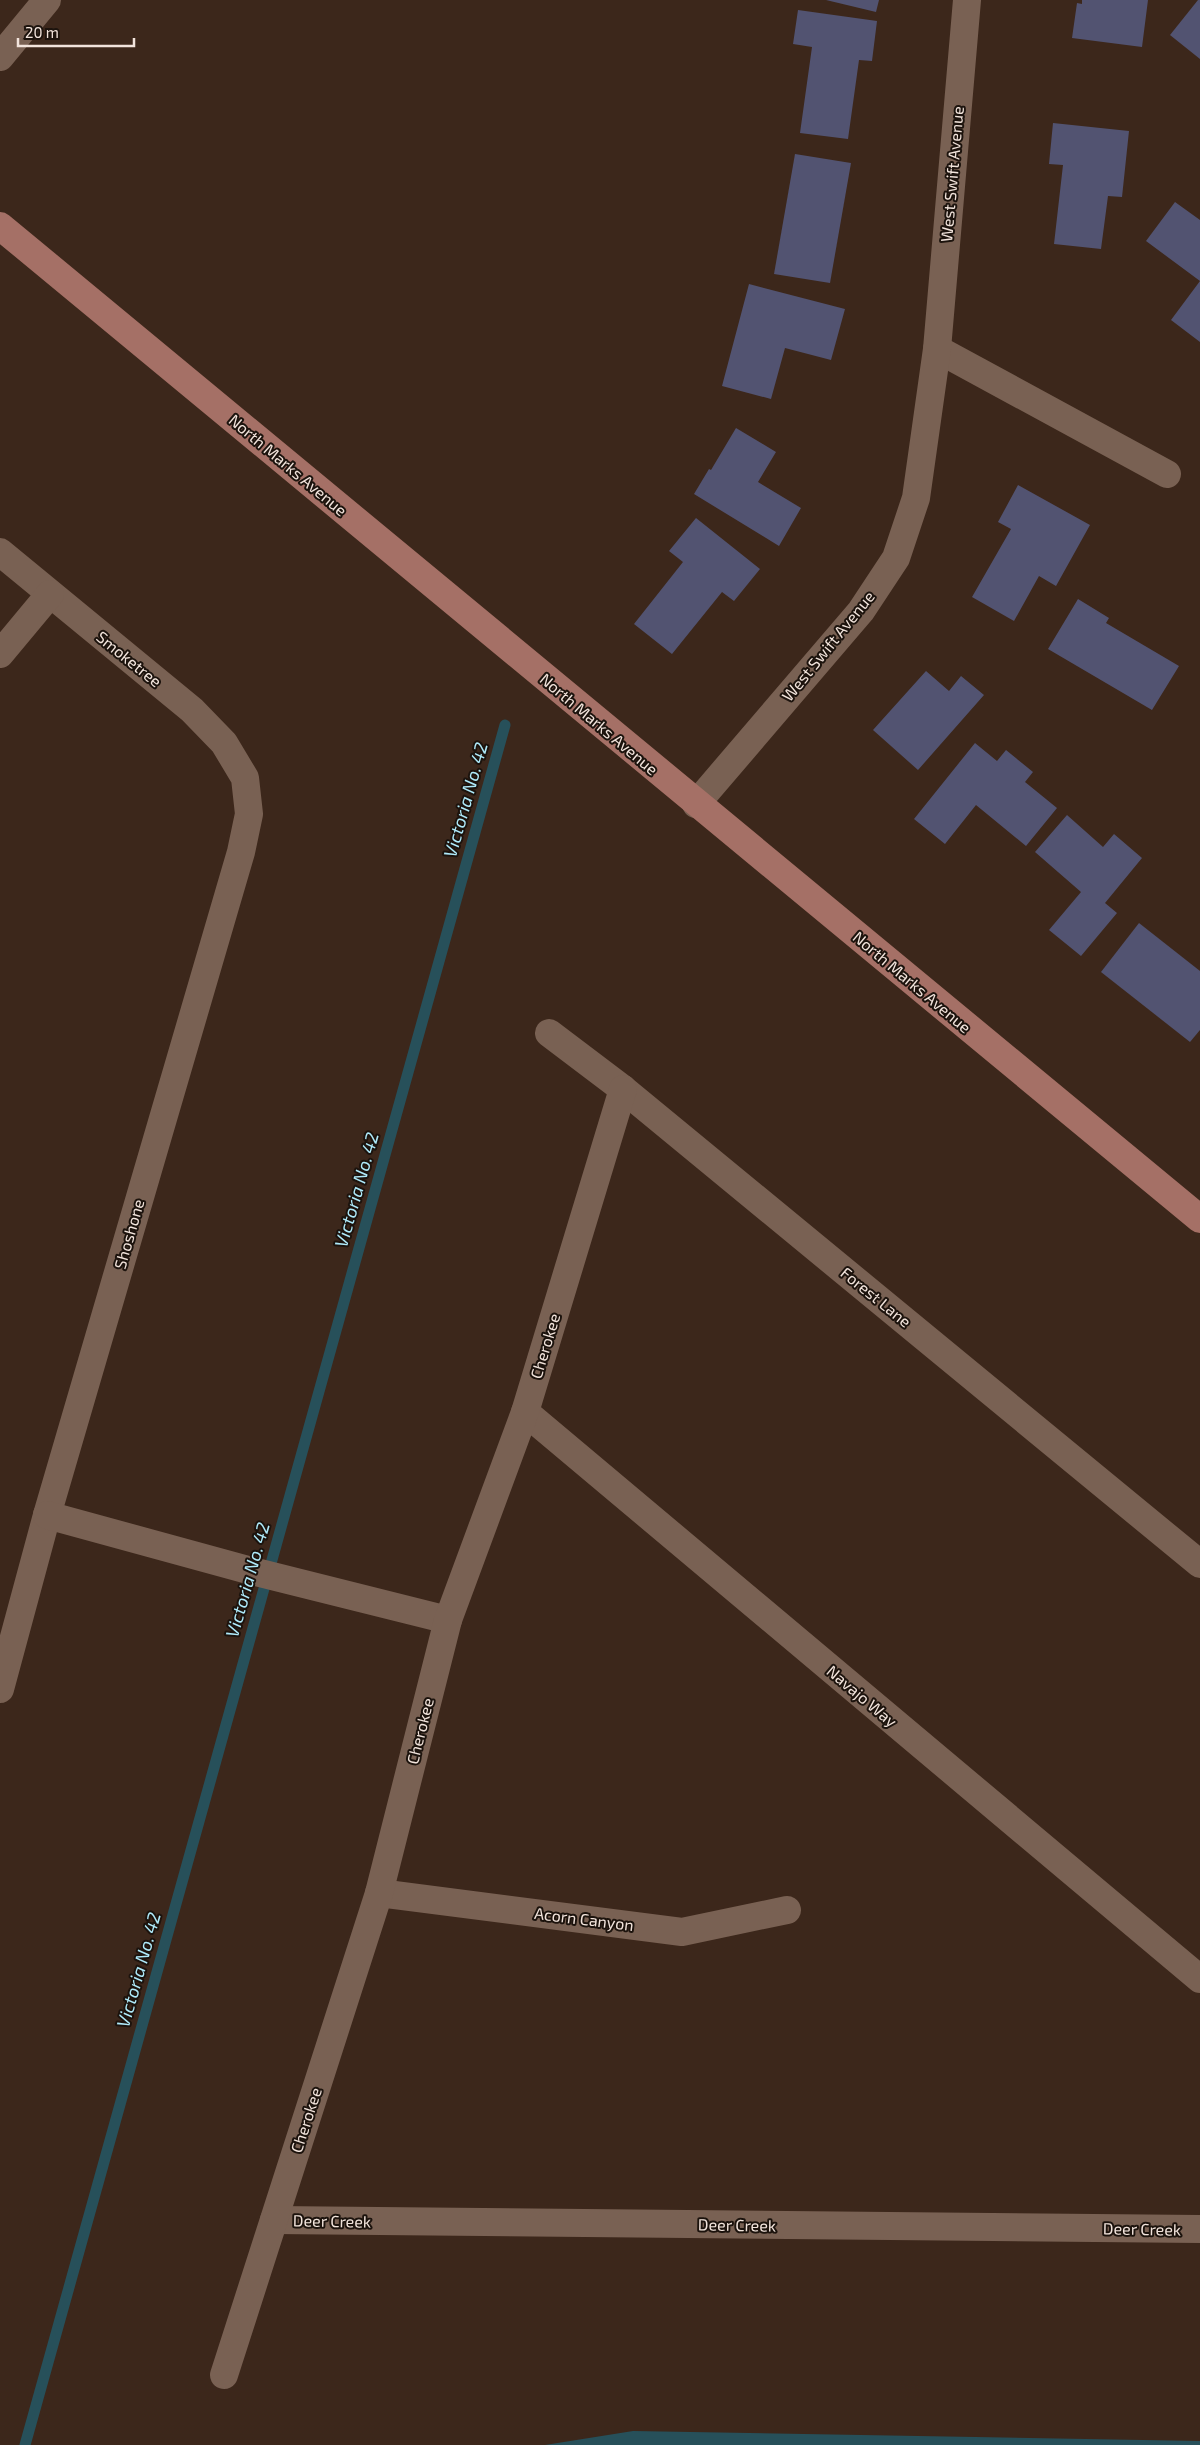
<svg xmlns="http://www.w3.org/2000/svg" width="1200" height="2445" font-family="'Exo 2',sans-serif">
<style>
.water{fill:#27505a}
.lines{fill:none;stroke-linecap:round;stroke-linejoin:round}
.stream{stroke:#27505a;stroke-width:11}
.building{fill:#525371}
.minor{stroke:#796153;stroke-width:28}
.major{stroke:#a57066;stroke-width:28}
.labels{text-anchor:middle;stroke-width:4;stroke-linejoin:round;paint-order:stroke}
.street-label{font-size:16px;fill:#f2e4dc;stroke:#1c130d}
.water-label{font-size:18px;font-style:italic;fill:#afeafa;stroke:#1c130d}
</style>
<rect width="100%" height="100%" fill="#3c271b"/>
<polygon class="water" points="633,2431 1200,2441 1200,2445 545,2445"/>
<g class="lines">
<polyline class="stream" points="25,2445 505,725"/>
</g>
<g class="building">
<polygon points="826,0 879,0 876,12"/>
<polygon points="1082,0 1148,0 1142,47 1072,38 1077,3 1082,4"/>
<polygon points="1198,0 1200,0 1200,59 1170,35"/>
<polygon points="798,10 877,21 872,61 859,60 848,139 800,133 812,47 793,44"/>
<polygon points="1053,123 1129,131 1122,197 1108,196 1101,249 1054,244 1063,165 1049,164"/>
<polygon points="795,154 851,163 830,283 774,274"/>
<polygon points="1175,202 1200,220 1200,342 1171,320 1200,281 1146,241"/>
<polygon points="749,284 845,309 831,360 785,348 771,399 722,386"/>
<polygon points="736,428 776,452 758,482 801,508 779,546 694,494 709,469 711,470"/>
<polygon points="1018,485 1090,525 1056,586 1039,576 1014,621 972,597 1011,529 998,522"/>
<polygon points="696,518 760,569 734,601 722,592 672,654 634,624 683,562 669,551"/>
<polygon points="1078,599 1109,618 1106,623 1179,666 1152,710 1048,649"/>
<polygon points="926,671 949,691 961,676 984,695 918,770 873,730"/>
<polygon points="975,743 997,761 1006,750 1033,772 1025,782 1057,808 1026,846 976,805 945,844 914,819"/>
<polygon points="1067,815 1103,847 1114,834 1142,858 1105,903 1117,913 1081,956 1049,930 1081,892 1035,852"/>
<polygon points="1139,923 1200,971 1200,1030 1190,1042 1101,972"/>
</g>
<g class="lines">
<g class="minor">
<polyline points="0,57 47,0"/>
<polyline points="937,349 1167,474"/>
<polyline points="0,552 192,710 224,743 245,778 249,814 241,852 47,1515 0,1689"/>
<polyline points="0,654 50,594"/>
<polyline points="696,804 861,611 896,558 916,498 937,349 967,0"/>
<polyline points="549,1033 623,1089 1200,1564"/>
<polyline points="525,1412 1200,1979"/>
<polyline points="47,1515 248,1570 448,1620"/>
<polyline points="379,1893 682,1932 787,1910"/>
<polyline points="274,2220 1200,2229"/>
<polyline points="224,2375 379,1893 448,1620 525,1412 623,1089"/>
</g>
<polyline class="major" points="0,226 1200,1219"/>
</g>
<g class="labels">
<g class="street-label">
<text transform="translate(952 174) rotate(-85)" y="6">West Swift Avenue</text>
<text transform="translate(288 465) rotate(40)" y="6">North Marks Avenue</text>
<text transform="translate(828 646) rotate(-51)" y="6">West Swift Avenue</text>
<text transform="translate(129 659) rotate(39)" y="6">Smoketree</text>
<text transform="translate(599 724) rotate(40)" y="6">North Marks Avenue</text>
<text transform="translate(912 982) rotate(40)" y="6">North Marks Avenue</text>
<text transform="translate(129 1234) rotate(-74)" y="6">Shoshone</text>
<text transform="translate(876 1297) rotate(39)" y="6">Forest Lane</text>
<text transform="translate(545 1346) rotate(-73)" y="6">Cherokee</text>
<text transform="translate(862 1696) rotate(40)" y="6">Navajo Way</text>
<text transform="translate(420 1731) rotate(-76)" y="6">Cherokee</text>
<text transform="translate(584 1919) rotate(7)" y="6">Acorn Canyon</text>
<text transform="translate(306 2120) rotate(-72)" y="6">Cherokee</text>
<text transform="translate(332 2221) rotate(1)" y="6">Deer Creek</text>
<text transform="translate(737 2225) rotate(1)" y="6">Deer Creek</text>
<text transform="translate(1142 2229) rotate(1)" y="6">Deer Creek</text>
</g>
<g class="water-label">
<text transform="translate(466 800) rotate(-74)" y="6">Victoria No. 42</text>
<text transform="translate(357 1190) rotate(-74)" y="6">Victoria No. 42</text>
<text transform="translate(248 1580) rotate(-74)" y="6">Victoria No. 42</text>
<text transform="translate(139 1970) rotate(-74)" y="6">Victoria No. 42</text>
</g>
</g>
<path d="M18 38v8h116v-8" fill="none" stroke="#f2e4dc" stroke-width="2.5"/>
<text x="25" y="38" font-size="15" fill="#f2e4dc" stroke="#1c130d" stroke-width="4" paint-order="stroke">20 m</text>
</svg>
